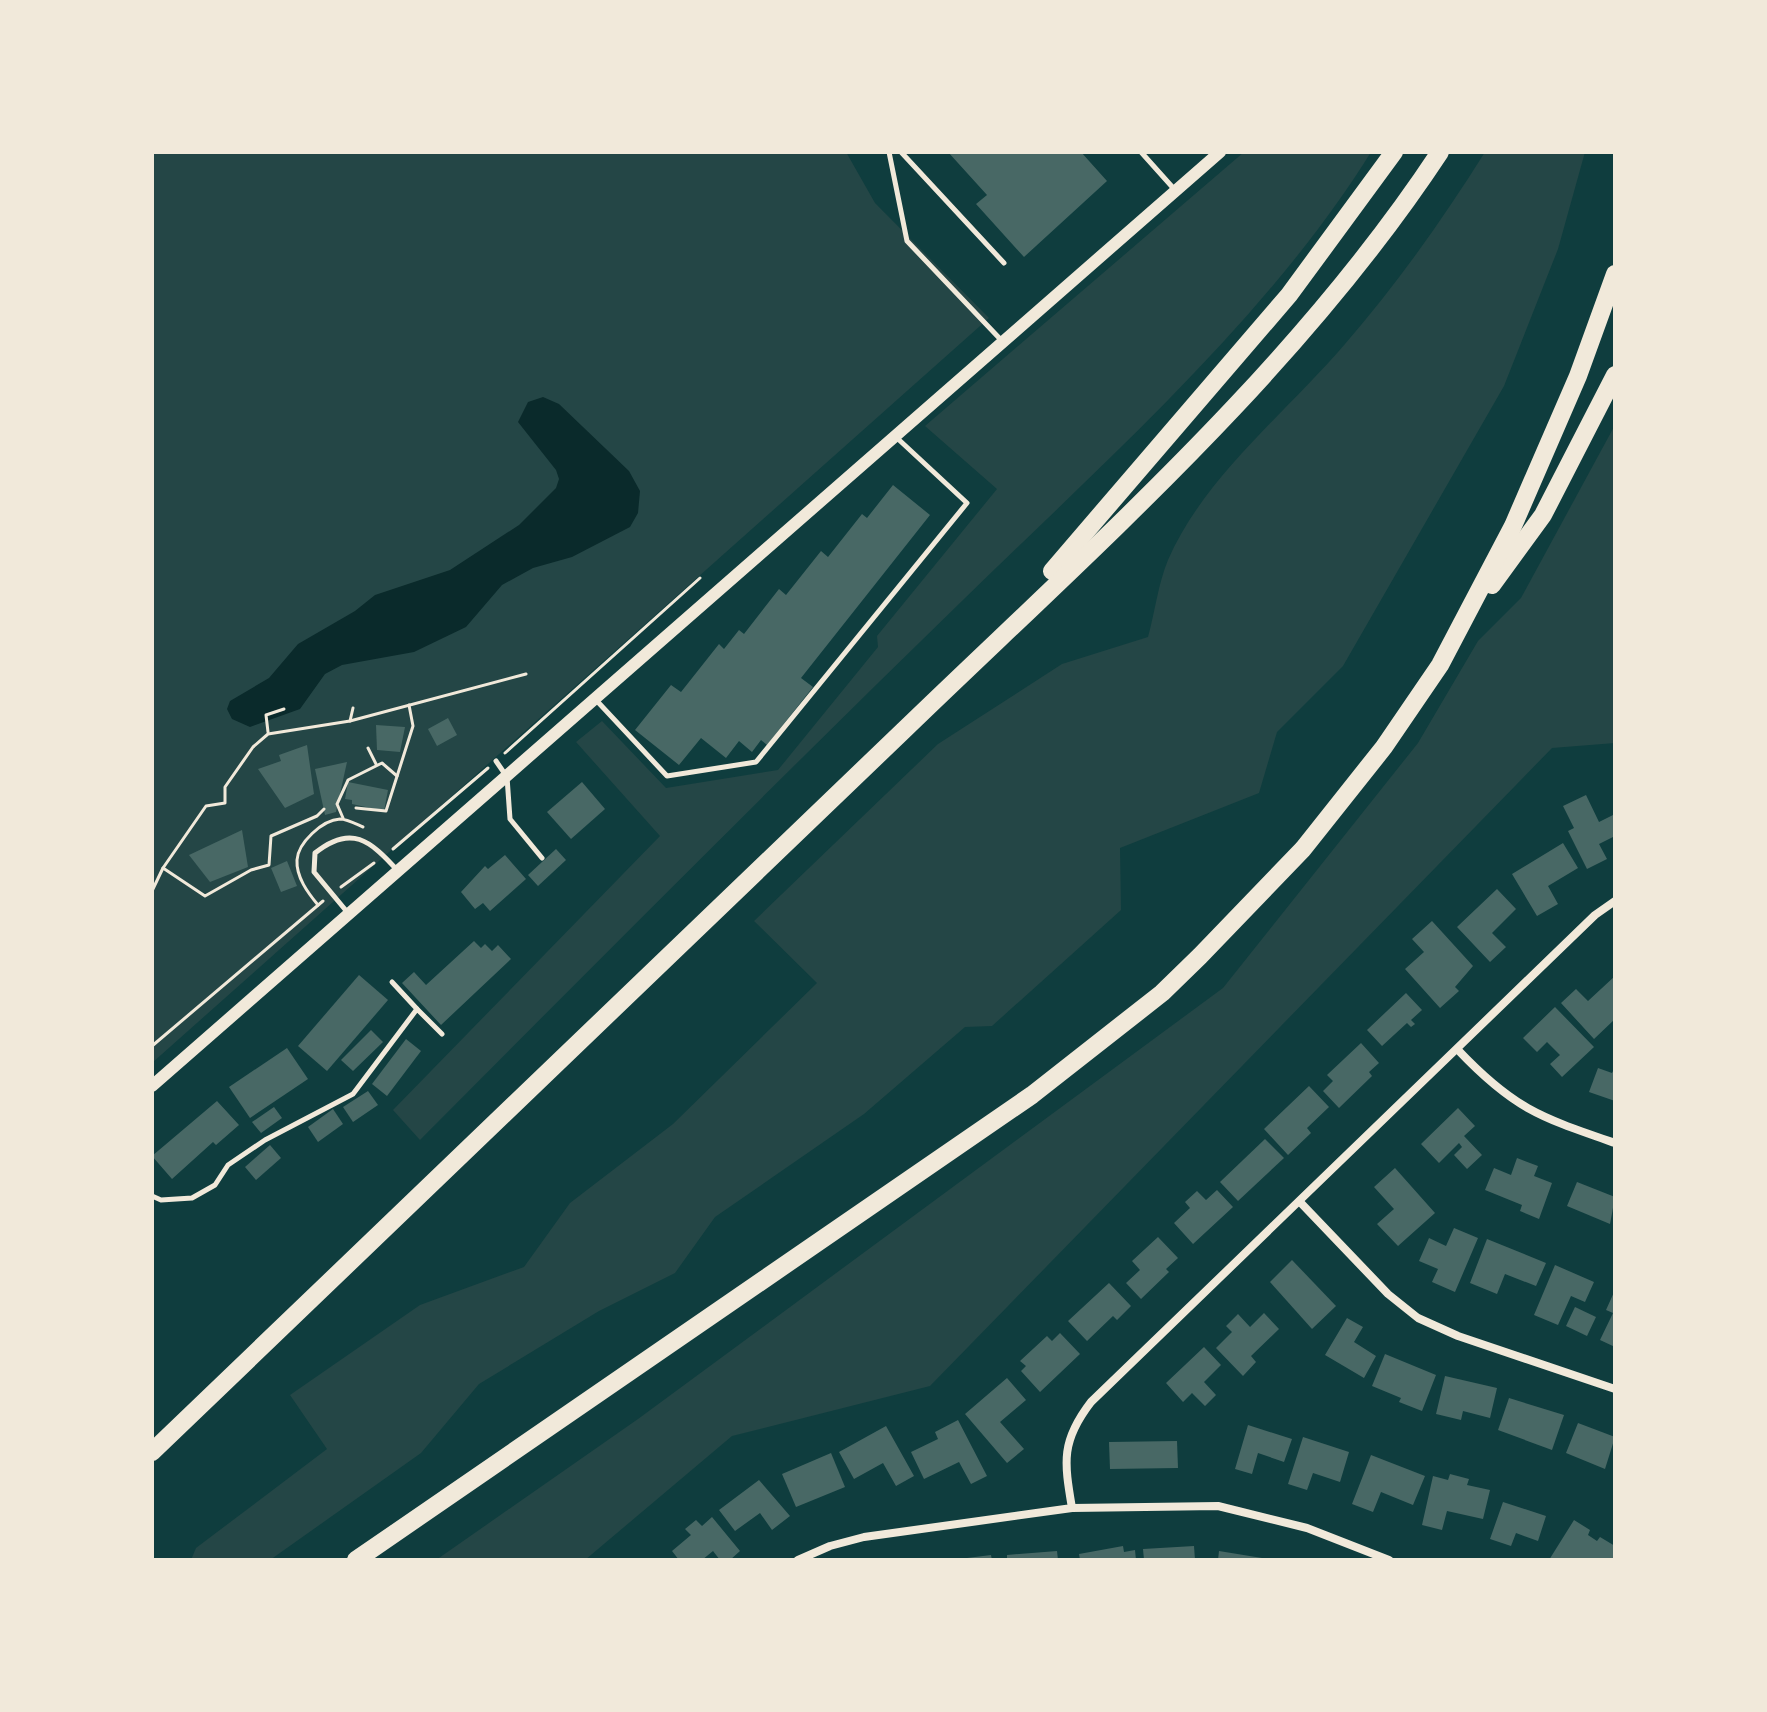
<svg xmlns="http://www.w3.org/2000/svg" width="1767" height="1712" font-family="'Open Sans',sans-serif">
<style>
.green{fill:#244646}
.water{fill:#0a2a2b}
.building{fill:#486865}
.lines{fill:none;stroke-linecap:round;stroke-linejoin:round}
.path{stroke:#f1e9da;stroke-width:3}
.service{stroke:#f1e9da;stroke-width:5}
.minor{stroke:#f1e9da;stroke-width:8}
.tertiary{stroke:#f1e9da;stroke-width:12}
.motorway{stroke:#f1e9da;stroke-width:18}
</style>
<rect width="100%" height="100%" fill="#0f3d3e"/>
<g class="green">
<polygon points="152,152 846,152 875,203 989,318 152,1063"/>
<path d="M1244,152H1371C1269,317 1102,464 963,600C780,778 600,959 420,1140L393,1110L660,836L576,742L602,721L666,788L778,770L878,647L877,636L997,489L925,426Z"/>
<path d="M1485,152H1585L1558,249L1504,386L1343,666L1277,732L1259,793L1120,848L1121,910L992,1026L965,1027L864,1114L715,1217L675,1273L599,1311L479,1384L421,1453L270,1560H191L196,1548L327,1449L290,1395L420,1305L524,1267L570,1203L673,1124L817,983L754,921L938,744L1062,664L1148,637C1155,612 1158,584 1168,560C1204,477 1286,413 1345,344C1397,284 1443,219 1485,152Z"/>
<polygon points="1615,425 1615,743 1552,748 930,1386 732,1436 585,1560 436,1560 638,1419 1223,988 1418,743 1478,641 1521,598"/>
</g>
<polygon class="water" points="543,397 559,404 629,471 640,491 638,513 630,527 572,557 533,568 502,585 466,627 414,652 342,665 325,674 300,709 250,727 232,719 227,709 230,701 269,678 298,644 355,611 375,595 450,570 519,525 556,488 559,479 556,470 518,422 528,402"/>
<g class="building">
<polygon points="948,152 1081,152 1107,181 1024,257 976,204 987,195"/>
<polygon points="893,485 930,515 801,678 813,687 767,745 761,740 752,752 739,741 726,758 701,738 679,765 635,730 671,685 681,692 719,644 724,649 739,630 744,634 779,589 786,595 821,551 828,557 862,514 867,518"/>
<polygon points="448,718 457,735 437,746 428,729"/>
<polygon points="376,725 405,727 400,752 377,750"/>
<polygon points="307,745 314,794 285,808 258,769 281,761 279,755"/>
<polygon points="347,762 336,812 325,815 315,769"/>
<polygon points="348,782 388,790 384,811 352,804 352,800 345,799"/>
<polygon points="582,782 605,809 571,839 547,812"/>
<polygon points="1586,795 1599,822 1613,815 1615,819 1615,836 1599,844 1607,859 1587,869 1568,831 1574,828 1563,806"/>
<polygon points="242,830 248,867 210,882 189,855"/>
<polygon points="1563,843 1578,868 1548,886 1558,904 1537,916 1512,874"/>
<polygon points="556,849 566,860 538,886 528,875"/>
<polygon points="505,855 526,879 490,911 483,903 475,909 461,892 485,866 488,869"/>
<polygon points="287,861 297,886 281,892 271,868"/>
<polygon points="1497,889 1516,909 1492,933 1506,947 1490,962 1457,927"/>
<polygon points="1432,921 1473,966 1455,987 1459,991 1440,1008 1405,969 1424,952 1412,939"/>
<polygon points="474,941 481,948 485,944 492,951 498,945 511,959 441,1025 402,983 414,972 426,985"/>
<polygon points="359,975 388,1000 327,1071 298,1046"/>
<polygon points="1615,976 1615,1019 1594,1039 1561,1003 1576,989 1588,1001"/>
<polygon points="1406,993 1422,1010 1411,1020 1415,1024 1411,1027 1407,1023 1382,1046 1367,1030"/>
<polygon points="1555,1007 1594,1047 1562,1077 1550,1064 1560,1055 1547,1042 1537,1052 1523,1038"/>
<polygon points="371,1030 383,1042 353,1071 341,1060"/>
<polygon points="406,1039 421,1051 387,1096 372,1084"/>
<polygon points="1361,1043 1379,1063 1369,1072 1372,1076 1339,1108 1323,1091 1333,1081 1327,1075"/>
<polygon points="287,1048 308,1079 250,1118 229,1087"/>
<polygon points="1615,1067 1615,1101 1589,1092 1598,1068 1612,1073"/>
<polygon points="1309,1086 1329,1107 1307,1128 1311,1133 1288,1155 1264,1129"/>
<polygon points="368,1091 378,1105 353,1122 343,1107"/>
<polygon points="217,1101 239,1125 216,1145 213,1142 172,1179 152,1156"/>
<polygon points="274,1107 282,1118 261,1133 252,1122"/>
<polygon points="1458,1108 1475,1126 1464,1136 1482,1155 1467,1169 1454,1155 1462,1147 1459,1143 1439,1163 1421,1144"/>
<polygon points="333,1109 343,1124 318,1142 308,1127"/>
<polygon points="1265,1139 1284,1158 1238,1201 1220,1182"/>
<polygon points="270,1145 281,1158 256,1180 245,1167"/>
<polygon points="1517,1158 1538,1166 1534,1176 1552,1183 1539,1219 1520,1211 1522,1205 1485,1190 1494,1168 1511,1175"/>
<polygon points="1395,1168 1435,1213 1398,1246 1377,1224 1394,1209 1374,1187"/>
<polygon points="1577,1182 1615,1197 1610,1224 1567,1206"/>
<polygon points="1217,1190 1233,1207 1193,1244 1174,1223 1190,1208 1185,1202 1197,1191 1206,1200"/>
<polygon points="1454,1228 1478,1238 1455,1292 1432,1282 1438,1269 1419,1261 1429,1238 1446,1246"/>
<polygon points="1158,1237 1178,1258 1166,1269 1169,1272 1141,1299 1126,1283 1140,1270 1132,1261"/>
<polygon points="1487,1239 1546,1263 1536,1286 1505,1274 1497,1294 1470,1283"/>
<polygon points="1292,1260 1336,1306 1312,1329 1270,1282"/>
<polygon points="1555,1265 1594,1282 1585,1302 1571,1296 1558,1325 1534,1315"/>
<polygon points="1109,1283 1131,1306 1117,1320 1113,1316 1087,1341 1068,1321"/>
<polygon points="1615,1290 1615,1347 1600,1340 1613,1313 1606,1310"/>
<polygon points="1575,1307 1596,1317 1587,1336 1566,1326"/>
<polygon points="1264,1313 1279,1329 1251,1356 1256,1362 1243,1376 1216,1348 1232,1332 1226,1326 1238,1314 1250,1327"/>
<polygon points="1347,1318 1363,1327 1354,1342 1376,1356 1364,1378 1325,1355"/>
<polygon points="1060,1333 1080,1354 1040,1392 1021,1371 1026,1366 1020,1361 1047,1336 1052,1341"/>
<polygon points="1204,1347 1221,1365 1204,1382 1216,1395 1205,1406 1192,1393 1183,1402 1166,1383"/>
<polygon points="1385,1354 1436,1375 1422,1411 1399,1402 1401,1398 1372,1386"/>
<polygon points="1445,1376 1497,1388 1490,1418 1463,1411 1461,1420 1436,1414"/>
<polygon points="1007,1378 1026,1400 1000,1422 1024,1449 1007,1463 965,1414"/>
<polygon points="1509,1398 1564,1415 1552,1450 1498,1430"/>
<polygon points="958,1420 987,1476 971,1484 959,1462 924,1479 911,1452 938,1439 935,1432"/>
<polygon points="1578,1423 1615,1437 1605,1469 1566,1453"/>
<polygon points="1248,1425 1292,1439 1284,1462 1258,1453 1252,1474 1235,1469"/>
<polygon points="886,1426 914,1476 896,1486 883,1463 854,1479 839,1452"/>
<polygon points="1303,1437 1349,1452 1340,1482 1313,1473 1307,1490 1288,1484"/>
<polygon points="1177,1441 1178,1468 1110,1469 1109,1442"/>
<polygon points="831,1453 845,1487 796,1507 782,1474"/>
<polygon points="1371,1455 1425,1476 1413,1505 1381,1492 1373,1512 1352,1504"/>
<polygon points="1450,1474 1469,1479 1467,1485 1490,1490 1483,1519 1447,1511 1442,1530 1422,1525 1433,1476 1448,1480"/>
<polygon points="759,1480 790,1516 772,1530 760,1513 735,1531 719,1510"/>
<polygon points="1503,1502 1546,1516 1538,1541 1516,1533 1511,1546 1490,1539"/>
<polygon points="712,1517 740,1551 730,1560 720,1560 713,1551 702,1560 679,1560 672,1551 691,1535 685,1529 696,1520 702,1526"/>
<polygon points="1574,1520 1590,1530 1588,1535 1597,1541 1600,1537 1615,1546 1613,1560 1549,1560"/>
<polygon points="1123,1546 1124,1552 1135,1550 1136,1560 1080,1560 1079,1554"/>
<polygon points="1194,1546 1195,1560 1144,1560 1143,1549"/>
<polygon points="1057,1551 1058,1560 1007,1560 1007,1555"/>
<polygon points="1219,1551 1262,1558 1261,1560 1218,1560"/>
<polygon points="991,1555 992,1560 968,1560 967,1558"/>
</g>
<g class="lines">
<g class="path">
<polyline points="350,721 353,708"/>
<polyline points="268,732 266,715 284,709"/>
<polyline points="368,748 376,764"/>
<polyline points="505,753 700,578"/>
<polyline points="356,808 386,811 413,726 409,705"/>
<polyline points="343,818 337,804 348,780 382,763 397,776"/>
<polyline points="393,849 488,768"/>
<polyline points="163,868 205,896 251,870 269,865 271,836 317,816 324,809"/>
<polyline points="341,887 374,863"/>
<polyline points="152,891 163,868 206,806 225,803 225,787 253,747 268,734 350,721 526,674"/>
<path d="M318,905C308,893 296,877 297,860C298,843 322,820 340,819C347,819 356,824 363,827"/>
<polyline points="152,1046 323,901"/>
</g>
<g class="service">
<polyline points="889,152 907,241 1003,342"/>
<polyline points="901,152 1004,263"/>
<polyline points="1141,152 1175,190"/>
<polyline points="596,700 667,776 756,762 967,503 897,438"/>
<polyline points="496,761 507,777 510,819 542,858"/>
<path d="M348,913L314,872L315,853C351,824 370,840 398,871"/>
<polyline points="392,982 417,1009"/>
<polyline points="152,1196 161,1200 192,1198 215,1185 228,1165 265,1140 353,1094 417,1009 442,1034"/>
</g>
<g class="minor">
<path d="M1458,1050C1514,1109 1540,1117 1615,1143"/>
<polyline points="1300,1202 1388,1294 1418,1318 1458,1336 1615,1389"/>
<polyline points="1072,1508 1218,1506 1307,1528 1389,1560"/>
<path d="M798,1560L830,1546L864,1537L1072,1508C1064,1461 1061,1441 1091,1402L1595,915L1615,901"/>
</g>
<polyline class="tertiary" points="152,1086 1220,152"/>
<g class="motorway">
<polyline points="1052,571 1289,295 1394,152"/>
<polyline points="1492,585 1543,515 1615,375"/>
<path d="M152,1452C403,1212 653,971 903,731C1091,549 1295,372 1440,152"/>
<polyline points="356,1560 1032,1095 1162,993 1200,956 1303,849 1384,747 1440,665 1513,526 1578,376 1615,274"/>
</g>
</g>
<rect width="1767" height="1712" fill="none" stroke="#f1e9da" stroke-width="308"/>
</svg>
